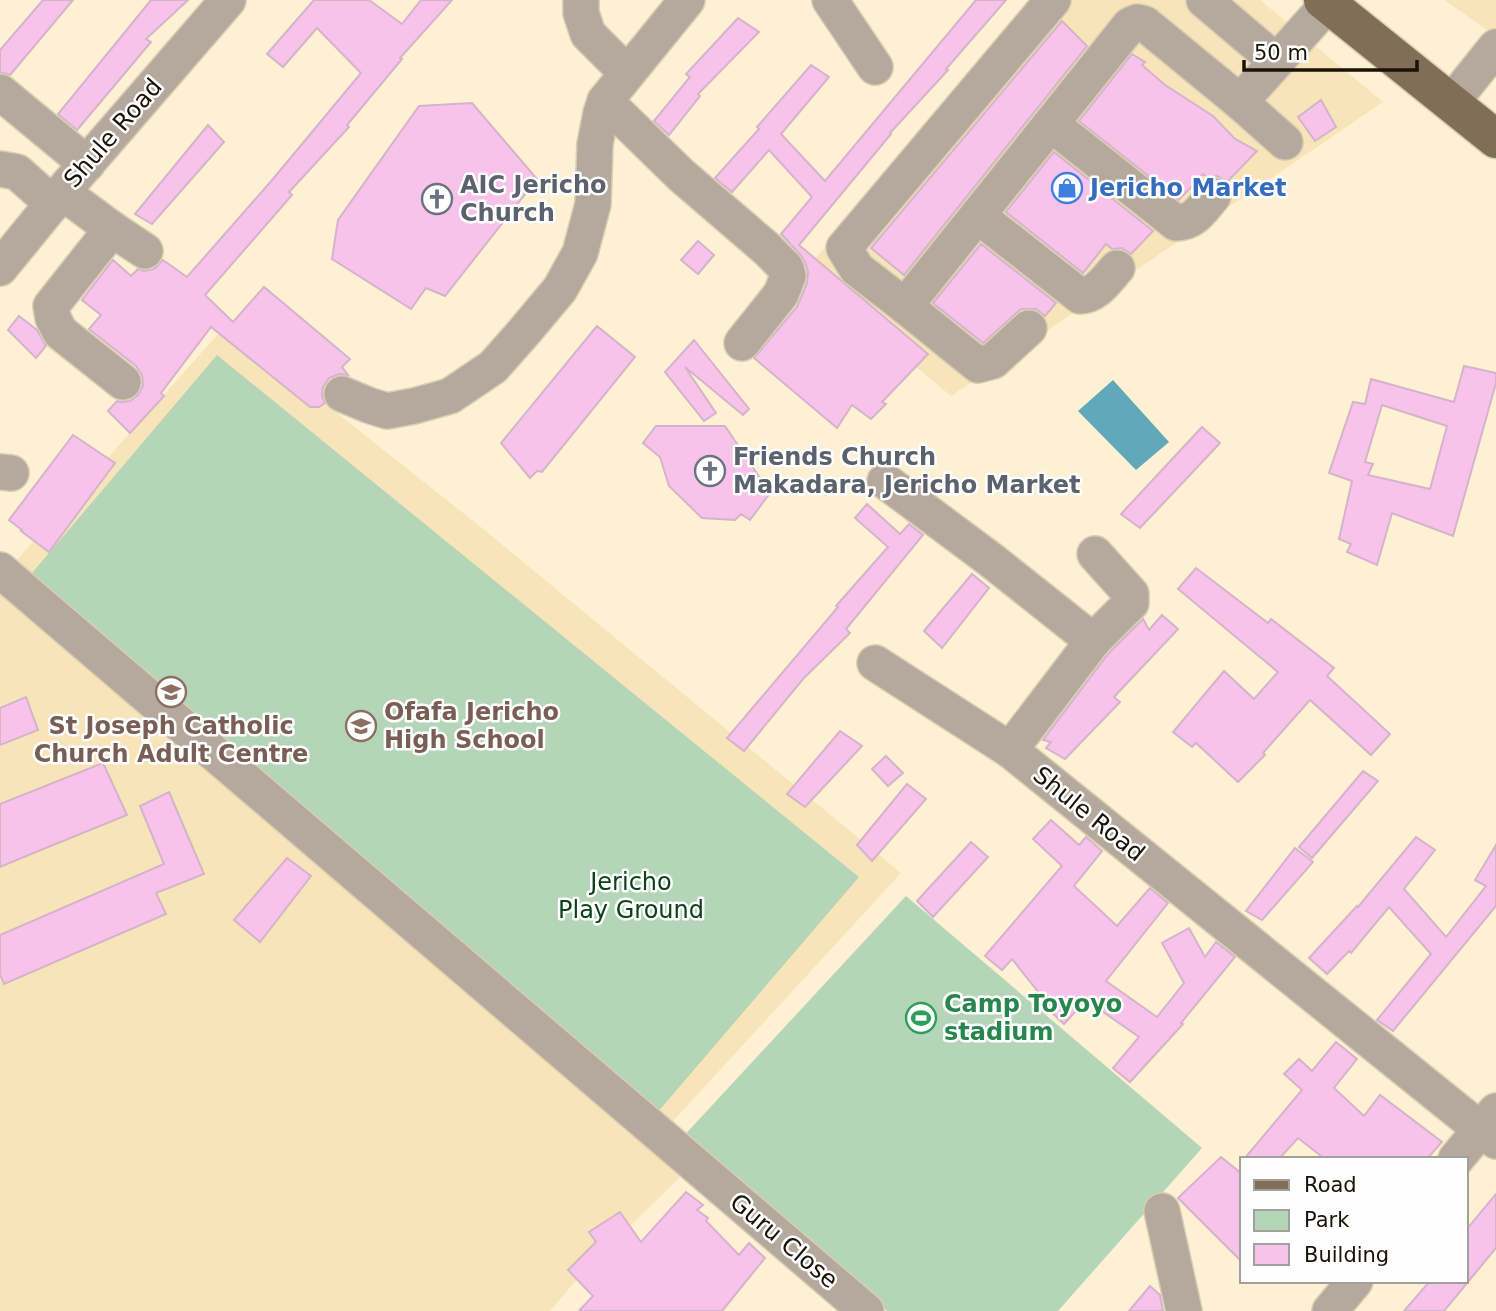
<svg xmlns="http://www.w3.org/2000/svg" width="1496" height="1311" font-family="'DejaVu Sans',sans-serif">
<style>
.built{fill:#f8e4b9}
.green{fill:#b5d5b8}
.water{fill:#5fa9bb}
.building{fill:#f8c3ea;stroke:#d4b3cb;stroke-width:2;fill-rule:evenodd}
.lines{fill:none;stroke-linecap:round;stroke-linejoin:round}
.minor-casing{stroke:#d9cdb2;stroke-width:38}
.major-casing{stroke:#d9cdb2;stroke-width:41}
.minor{stroke:#b4a99c;stroke-width:35}
.major{stroke:#816e56;stroke-width:38}
.labels{text-anchor:middle;stroke-width:5;stroke-linejoin:round;paint-order:stroke}
.street-label{font-size:24px;fill:#191307;stroke:#fefefe}
.worship-label{font-size:24px;font-weight:bold;fill:#5b616d;stroke:#fefefe;text-anchor:start}
.shop-label{font-size:24px;font-weight:bold;fill:#366cbe;stroke:#fefefe;text-anchor:start}
.education-label{font-size:24px;font-weight:bold;fill:#785e54;stroke:#fefefe;text-anchor:start}
.park-label{font-size:24px;fill:#0d4119;stroke:#fefefe}
.leisure-label{font-size:24px;font-weight:bold;fill:#27864d;stroke:#fefefe;text-anchor:start}
</style>
<rect width="100%" height="100%" fill="#fdf0d3"/>
<g class="built">
<polygon points="1040,0 1260,0 1383,102 951,396 803,273"/>
<polygon points="1444,0 1496,0 1496,36"/>
<polygon points="226,325 482,528 901,873 651,1145 683,1174 583,1272 550,1311 0,1311 0,579"/>
</g>
<g class="green">
<polygon points="217,355 859,877 651,1120 21,586"/>
<polygon points="906,896 1202,1148 1058,1311 887,1311 680,1140"/>
</g>
<polygon class="water" points="1113,380 1169,442 1136,470 1078,411"/>
<g class="building">
<polygon points="43,0 73,0 10,75 0,72 0,50"/>
<polygon points="151,0 188,0 146,39 151,42 77,130 58,114"/>
<polygon points="314,0 369,0 402,24 421,0 452,0 400,58 402,59 347,125 349,127 289,192 292,195 205,295 233,322 264,287 350,359 342,367 348,375 339,374 329,378 323,387 322,396 325,403 319,407 310,407 211,327 161,393 164,396 130,433 108,411 117,401 121,402 130,401 138,395 143,386 142,375 136,366 89,329 101,315 82,300 113,260 131,276 138,269 144,271 154,269 163,260 187,277 273,179 361,73 317,28 283,67 267,54"/>
<polygon points="976,0 1006,0 946,69 948,70 890,133 891,134 799,245 928,354 882,402 886,404 871,419 852,405 837,428 754,358 797,307 807,283 808,272 805,262 800,254 781,234 812,197 769,150 732,192 715,178 759,129 757,127 811,65 829,77 781,134 825,181"/>
<polygon points="738,18 759,32 698,94 700,96 669,135 654,121 690,77 686,74"/>
<polygon points="1062,21 1087,46 904,275 871,248"/>
<polygon points="1132,54 1145,62 1142,65 1165,85 1213,116 1235,139 1257,151 1227,182 1217,176 1207,177 1203,174 1179,200 1079,121"/>
<polygon points="1321,100 1336,127 1315,141 1298,117"/>
<polygon points="472,103 537,179 445,296 426,288 411,309 332,259 338,220 419,106"/>
<polygon points="208,125 224,142 152,224 135,214"/>
<polygon points="1054,152 1153,231 1131,254 1122,248 1112,249 1106,244 1083,273 1006,212"/>
<polygon points="698,241 714,255 698,274 681,260"/>
<polygon points="981,244 1056,303 1045,316 1036,309 1021,309 983,343 933,303"/>
<polygon points="19,316 37,330 46,346 36,358 8,330"/>
<polygon points="597,326 635,357 542,472 537,471 530,478 501,443"/>
<polygon points="694,340 749,409 743,415 685,367 716,413 704,421 665,372"/>
<path d="M1464,366L1496,373V383L1453,536L1392,513L1377,565L1347,552L1351,544L1339,539L1352,481L1329,473L1353,402L1365,404L1371,379L1454,402ZM1382,405L1447,426L1430,489L1368,475L1373,464L1365,462Z"/>
<polygon points="656,426 725,426 770,493 750,520 741,514 735,520 702,518 669,486 660,457 643,443"/>
<polygon points="1202,427 1220,443 1140,528 1121,514"/>
<polygon points="73,435 115,463 49,552 21,531 22,530 9,520"/>
<polygon points="867,504 900,534 909,524 923,535 846,629 850,633 803,679 744,751 727,738 838,607 836,606 888,547 855,518"/>
<polygon points="1196,568 1268,623 1271,619 1334,668 1327,676 1390,734 1371,755 1310,700 1263,753 1265,755 1238,782 1196,743 1192,747 1173,732 1224,671 1254,699 1278,672 1178,589"/>
<polygon points="972,574 989,588 942,648 924,631"/>
<polygon points="1162,615 1178,629 1114,697 1120,702 1065,759 1046,748 1051,742 1043,740 1108,654 1143,619 1149,630"/>
<polygon points="26,697 38,730 0,745 0,708"/>
<polygon points="840,731 862,746 805,807 787,794"/>
<polygon points="886,756 903,773 888,786 872,769"/>
<polygon points="103,763 127,815 31,854 0,867 0,804"/>
<polygon points="1363,771 1378,781 1312,858 1299,847"/>
<polygon points="907,784 926,799 872,861 857,845"/>
<polygon points="169,792 204,874 156,893 166,914 4,984 0,974 0,935 164,864 140,806"/>
<polygon points="1051,820 1079,845 1086,837 1102,851 1074,886 1117,926 1150,888 1168,903 1106,981 1157,1017 1184,983 1162,943 1189,928 1205,957 1216,942 1235,957 1181,1023 1183,1024 1130,1082 1113,1068 1139,1037 1086,1000 1064,1024 1049,1010 1051,1008 1012,959 1002,970 985,956 1062,866 1033,839"/>
<polygon points="1416,837 1435,850 1404,889 1446,937 1486,886 1475,880 1496,845 1496,906 1393,1031 1377,1020 1431,954 1389,907 1351,953 1349,951 1327,974 1309,958 1357,906 1358,907"/>
<polygon points="971,842 988,857 933,917 917,901"/>
<polygon points="1295,848 1313,862 1262,920 1246,911"/>
<polygon points="287,858 311,876 260,942 234,920"/>
<polygon points="1336,1042 1357,1059 1334,1088 1364,1116 1380,1095 1442,1142 1427,1159 1325,1159 1298,1138 1279,1159 1244,1159 1302,1090 1284,1074 1299,1059 1312,1071"/>
<polygon points="1221,1157 1242,1174 1242,1262 1178,1198"/>
<polygon points="686,1192 703,1205 697,1210 708,1218 706,1221 739,1255 749,1243 765,1258 722,1311 579,1311 593,1296 568,1270 596,1242 589,1232 620,1212 641,1242"/>
<polygon points="1496,1194 1496,1248 1444,1311 1404,1311 1430,1281 1466,1281 1466,1230"/>
<polygon points="1150,1286 1160,1295 1163,1311 1129,1311"/>
</g>
<g class="lines">
<g class="minor-casing">
<g id="minor">
<polyline points="581,0 581,13 588,34 627,73"/>
<polyline points="830,0 875,67"/>
<polyline points="1053,0 844,248 857,269 905,306 1130,25 1137,22 1145,24 1240,102 1328,4"/>
<polyline points="1204,0 1276,61"/>
<polyline points="0,92 87,164"/>
<polyline points="605,101 681,175 767,249 786,268 788,276 781,294 742,343"/>
<polyline points="1240,102 1285,142"/>
<polyline points="1451,103 1496,47"/>
<path d="M1051,124L1176,223C1195,222 1201,210 1213,196"/>
<polyline points="0,169 17,172 53,204"/>
<polyline points="62,192 112,229 145,251"/>
<path d="M978,216L1080,296C1096,296 1107,279 1117,268"/>
<polyline points="112,229 51,306 53,318 60,332 123,382"/>
<polyline points="0,268 62,192 228,0"/>
<polyline points="905,306 978,365 993,361 1029,328"/>
<polyline points="342,394 368,405 387,411 414,406 450,396 493,367 524,332 560,289 580,253 593,204 595,144 601,113 605,101 687,0"/>
<polyline points="0,472 11,473"/>
<polyline points="885,481 991,560 1093,641 1010,750 1480,1129 1496,1141"/>
<polyline points="0,570 866,1311"/>
<polyline points="1093,641 1131,603 1131,594 1095,554"/>
<polyline points="875,663 1010,750"/>
<polyline points="1456,1159 1496,1111"/>
<polyline points="1162,1211 1184,1311"/>
<polyline points="1330,1311 1355,1281"/>
</g>
</g>
<g class="major-casing">
<polyline id="major" points="1323,0 1496,139"/>
</g>
<use href="#minor" class="minor"/>
<use href="#major" class="major"/>
</g>
<defs>
<g id="shop-ring" transform="scale(1.575)"><circle r="9.5" fill="#fefefe" stroke="#3f7fe0" stroke-width="1.5"/><path d="M-5-2.5h2.3a2.7 3.5 0 0 1 5.4 0H5L5.5 6h-11ZM-1.5-2.5h3a1.5 2.3 0 0 0-3 0Z" fill="#3f7fe0"/></g>
<g id="church-ring" transform="scale(1.575)"><circle r="9.5" fill="#fefefe" stroke="#6b7280" stroke-width="1.5"/><path d="M-1.2-6h2.4v3.5h3.3v2.4h-3.3V6h-2.4V-.1h-3.3v-2.4h3.3Z" fill="#6b7280"/></g>
<g id="school-ring" transform="scale(1.575)"><circle r="9.5" fill="#fefefe" stroke="#8d6e63" stroke-width="1.5"/><path d="M0-5L7-2L0 1L-7-2ZM-4 1L0 2.5L4 1V4Q0 6-4 4Z" fill="#8d6e63"/></g>
<g id="stadium-ring" transform="scale(1.575)"><circle r="9.5" fill="#fefefe" stroke="#2e9e5b" stroke-width="1.5"/><path d="M0-5a6.5 5 0 1 0 0 10a6.5 5 0 1 0 0-10ZM-3.5-1.8h7v3.6h-7Z" fill="#2e9e5b"/></g>
</defs>
<g fill-rule="evenodd">
<use href="#shop-ring" x="1067" y="188"/>
<use href="#church-ring" x="437" y="199"/>
<use href="#church-ring" x="710" y="471"/>
<use href="#school-ring" x="171" y="692"/>
<use href="#school-ring" x="361" y="726"/>
<use href="#stadium-ring" x="921" y="1018"/>
</g>
<g class="labels">
<g class="street-label">
<text transform="translate(113 133) rotate(-49)" y="8">Shule Road</text>
<text transform="translate(1089 814) rotate(39)" y="8">Shule Road</text>
<text transform="translate(784 1241) rotate(40)" y="8">Guru Close</text>
</g>
<g class="worship-label">
<text x="460" y="193">AIC Jericho<tspan x="460" dy="28">Church</tspan></text>
<text x="733" y="465">Friends Church<tspan x="733" dy="28">Makadara, Jericho Market</tspan></text>
</g>
<g class="shop-label">
<text x="1090" y="196">Jericho Market</text>
</g>
<g class="education-label">
<text x="384" y="720">Ofafa Jericho<tspan x="384" dy="28">High School</tspan></text>
<text x="171" y="734" text-anchor="middle">St Joseph Catholic<tspan x="171" dy="28">Church Adult Centre</tspan></text>
</g>
<g class="park-label">
<text x="631" y="890">Jericho<tspan x="631" dy="28">Play Ground</tspan></text>
</g>
<g class="leisure-label">
<text x="944" y="1012">Camp Toyoyo<tspan x="944" dy="28">stadium</tspan></text>
</g>
</g>
<rect x="1240" y="1157" width="228" height="126" fill="#fefefe" stroke="#a2a09b" stroke-width="2"/>
<rect x="1254" y="1180" width="35" height="10" fill="#816e56" stroke="#a2a09b" stroke-width="2"/>
<text x="1304" y="1192" font-size="21" fill="#191307">Road</text>
<rect x="1254" y="1210" width="35" height="21" fill="#b5d5b8" stroke="#a2a09b" stroke-width="2"/>
<text x="1304" y="1227" font-size="21" fill="#191307">Park</text>
<rect x="1254" y="1244" width="35" height="21" fill="#f8c3ea" stroke="#a2a09b" stroke-width="2"/>
<text x="1304" y="1262" font-size="21" fill="#191307">Building</text>
<path d="M1244 60v10h173v-10" fill="none" stroke="#191307" stroke-width="3.5"/>
<text x="1254" y="60" font-size="21" fill="#191307" stroke="#fefefe" stroke-width="5" paint-order="stroke">50 m</text>
</svg>
